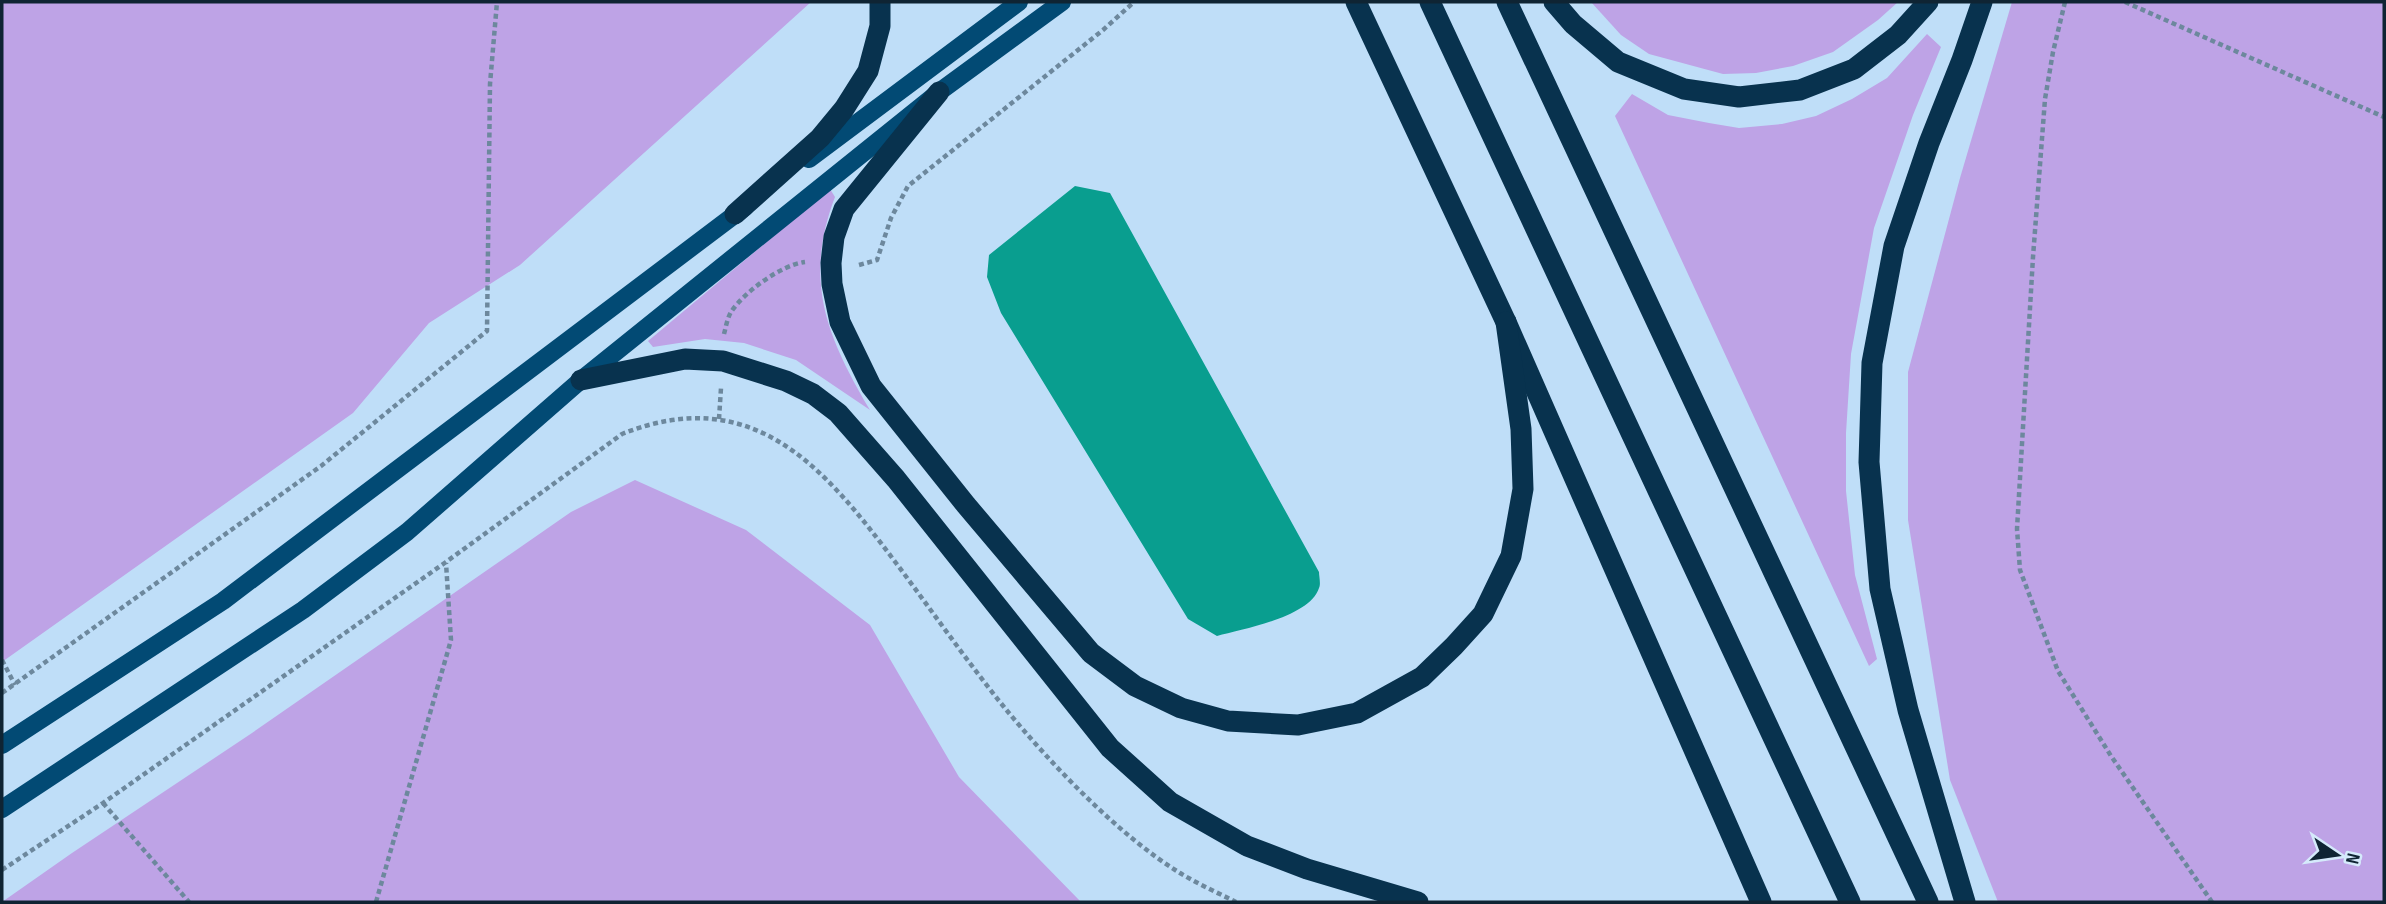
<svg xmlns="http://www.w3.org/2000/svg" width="2386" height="904" font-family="'Sofia Sans Condensed',sans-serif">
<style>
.green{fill:#bea3e6}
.water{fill:#099e8f}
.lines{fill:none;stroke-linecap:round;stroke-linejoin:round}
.path{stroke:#6d889d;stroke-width:4.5;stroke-dasharray:5 3.5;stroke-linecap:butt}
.primary{stroke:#024a74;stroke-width:18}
.motorway{stroke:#08324e;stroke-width:21}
</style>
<rect width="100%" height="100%" fill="#bfdef8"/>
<g class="green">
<polygon points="2,2 811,2 520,265 429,323 353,413 2,662"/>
<polygon points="1591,2 1898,2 1878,20 1833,52 1793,66 1756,73 1723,74 1649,54 1621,35"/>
<polygon points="2012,2 2384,2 2384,902 1998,902 1950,780 1908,520 1908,372 1960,178"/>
<polygon points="1927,34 1941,47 1913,115 1874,228 1851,354 1846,433 1846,491 1855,575 1877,659 1869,666 1615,116 1632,94 1668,115 1709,123 1739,128 1782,124 1816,116 1852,99 1887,78"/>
<path d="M830,189L835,197C803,281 827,337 870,410L796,360L744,343L705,339L653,347L648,341Z"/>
<polygon points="635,480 746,530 870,625 959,777 1081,902 2,902 72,853 252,733 571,512"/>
</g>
<path class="water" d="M1075,186L1110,193L1319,572C1319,576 1321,584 1319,588C1310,617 1243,629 1217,636L1188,619L1001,313L987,277L989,255Z"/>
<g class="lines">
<g class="path">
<polyline points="2065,2 2053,52 2045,99 2033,257 2017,529 2020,570 2058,671 2111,756 2212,902"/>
<polyline points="2125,2 2384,117"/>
<polyline points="859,265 877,260 891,218 908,186 1103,30 1134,2"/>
<path d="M724,334C726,327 727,319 731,312C744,292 781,265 805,262"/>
<polyline points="719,419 721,388"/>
<polyline points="2,660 15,685"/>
<polyline points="2,693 321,466 487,331 490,84 497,2"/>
<polyline points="103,803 189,902"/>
<path d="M2,870L103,803L446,562L622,434C753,382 824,467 896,563C932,611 966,660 1004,707C1050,763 1118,835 1180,873C1198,884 1218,893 1236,902"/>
<polyline points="376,902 451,640 446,563"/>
</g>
<g class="primary">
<polyline points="809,159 1019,2"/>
<polyline points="2,745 223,601 745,207"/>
<polyline points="2,809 303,610 407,532 581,380 939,92 1062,2"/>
</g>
<g class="motorway">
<polyline points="1356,2 1506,322 1761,902"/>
<polyline points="1430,2 1850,902"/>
<polyline points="1507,2 1928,902"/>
<polyline points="1554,2 1573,24 1618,62 1684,89 1739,97 1800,90 1854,69 1898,35 1928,2"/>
<polyline points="939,92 844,209 834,237 831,263 832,284 840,322 871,386 966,505 1091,653 1135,686 1181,708 1228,721 1298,725 1357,713 1422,677 1454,646 1483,614 1511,556 1523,489 1521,429 1506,322"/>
<polyline points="735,214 820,138 844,109 868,71 880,26 880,2"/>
<polyline points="581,380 685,359 723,361 786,381 813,394 838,413 896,479 1110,748 1170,802 1247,846 1307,869 1418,902"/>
<polyline points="1965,902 1908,710 1880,589 1869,462 1872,363 1894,246 1929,143 1962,60 1982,2"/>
</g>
</g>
<rect width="2386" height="904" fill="none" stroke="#0f2433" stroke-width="7"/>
<g transform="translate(2337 855) rotate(103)" stroke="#d5eafb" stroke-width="5" paint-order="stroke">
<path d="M0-5L12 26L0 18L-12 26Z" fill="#0f2433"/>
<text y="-10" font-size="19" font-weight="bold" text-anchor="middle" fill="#0f2433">N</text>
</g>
</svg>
